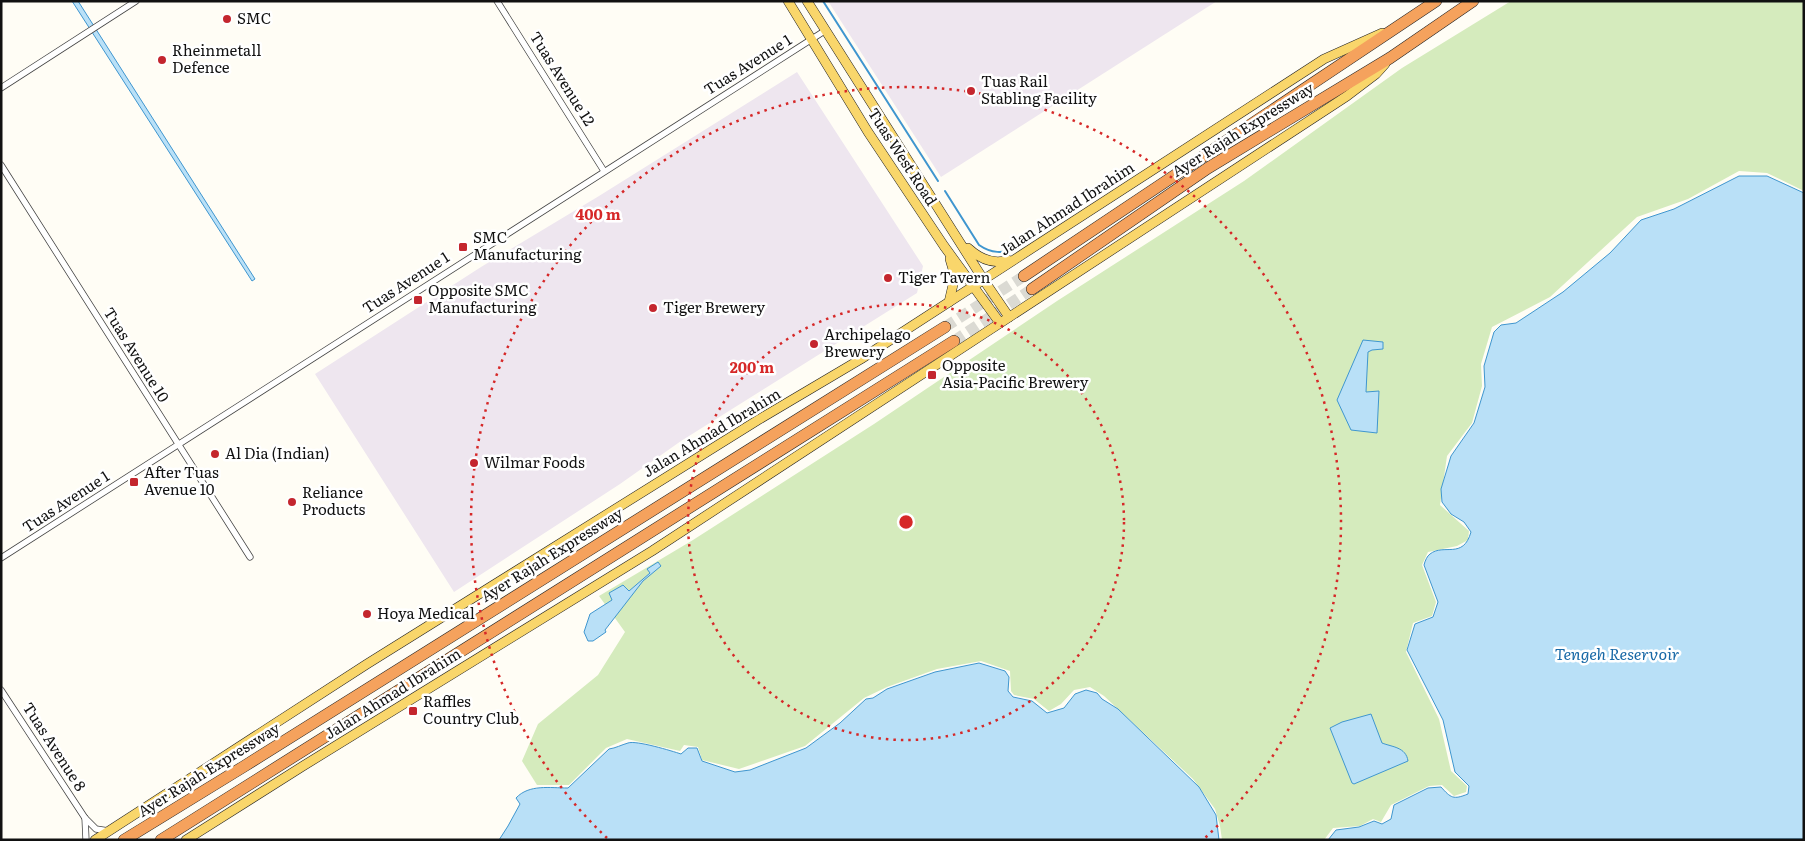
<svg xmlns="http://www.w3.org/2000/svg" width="1805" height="841" font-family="Literata,serif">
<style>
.industrial{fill:#eee6ef}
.green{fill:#d5ebbd}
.water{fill:#b9e0f7;stroke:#3f96cf}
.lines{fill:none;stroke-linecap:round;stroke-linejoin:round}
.stream{stroke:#3f96cf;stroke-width:2}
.motorway-tunnel{stroke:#dbdad3;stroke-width:11;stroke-dasharray:11 5.5;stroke-linecap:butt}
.minor-casing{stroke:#444;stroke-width:7}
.primary-casing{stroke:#222;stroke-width:10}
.motorway-casing{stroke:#222;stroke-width:12}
.minor{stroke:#fff;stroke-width:5.5}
.primary{stroke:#f9d66b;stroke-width:9}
.motorway{stroke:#f5a25d;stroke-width:11}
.ring{fill:none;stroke:#d62828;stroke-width:2.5;stroke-dasharray:2.5 5}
.poi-dot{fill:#c4262e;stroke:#fff;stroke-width:2}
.labels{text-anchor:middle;stroke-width:5;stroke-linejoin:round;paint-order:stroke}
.poi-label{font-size:15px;fill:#111;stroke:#fff;text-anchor:start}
.street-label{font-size:15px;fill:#111;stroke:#fff}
.water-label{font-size:16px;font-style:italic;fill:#1768a6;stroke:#fff}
.centre{fill:#d62828;stroke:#fff;stroke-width:2.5}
.ring-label{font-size:15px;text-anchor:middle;font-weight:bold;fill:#d62828;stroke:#fff;stroke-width:5;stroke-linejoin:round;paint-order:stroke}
</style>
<rect width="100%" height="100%" fill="#fffdf5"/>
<g class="industrial">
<polygon points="828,1 1217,1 941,177"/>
<polygon points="797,72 923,266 917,293 681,441 620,484 454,592 315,374 481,267 599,196"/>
</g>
<polygon class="green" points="1511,1 1804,1 1804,191 1767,173 1739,171 1688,199 1637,217 1550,297 1492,327 1481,364 1482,386 1472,423 1447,456 1440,505 1469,531 1468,540 1457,546 1428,552 1422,565 1436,602 1432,616 1413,623 1406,652 1439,719 1451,771 1467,786 1466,792 1454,796 1442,785 1429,786 1391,805 1381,822 1373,819 1360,826 1333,828 1324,840 1222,840 1220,826 1215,809 1193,779 1104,696 1090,687 1074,690 1061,704 1049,711 1034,699 1014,695 1011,691 1010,671 981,661 937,669 887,687 864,698 805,746 739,769 702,760 698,747 684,745 680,751 627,739 606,748 569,785 537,785 522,761 538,724 598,675 625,632 599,596 693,540 874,424 1057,301 1244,181 1402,68"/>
<g class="water">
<polygon points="72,1 78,1 255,279 252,281"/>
<path d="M1739,176H1767L1804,193V839L1328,840L1336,830L1359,827L1374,821L1382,824L1391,819L1394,805L1428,788L1441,787C1451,798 1453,800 1468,794L1469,786L1455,772L1443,720L1407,650L1415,624L1433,617L1438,602L1424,565C1425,561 1427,556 1430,554C1444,543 1463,560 1471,532L1464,522L1451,514L1442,502L1441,489L1451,456L1474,423L1485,387L1484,366L1494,332L1501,325L1516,323L1563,292L1610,253L1641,220L1674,209Z"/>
<polygon points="1363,340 1383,342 1383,349 1372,350 1368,352 1366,392 1379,391 1377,433 1351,430 1337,400"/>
<polygon points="658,562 661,566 643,581 605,630 606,632 593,641 588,641 584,632 590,614 612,600 609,593 623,585 629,591 650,573 647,569"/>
<path d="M979,663L1005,671L1009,677L1008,691L1013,697L1032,701L1047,713L1064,708L1075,694L1086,690L1097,693L1102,699L1118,709L1199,787L1216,815L1219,840H499L508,826L520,804L516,798C529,784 550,788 568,788L609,749C616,748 621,745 628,743C636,740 672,751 681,754L688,748H697L702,761L735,772L750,770L806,748L840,723L866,699L873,698L887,689L935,672Z"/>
<path d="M1371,714L1382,743C1392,747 1406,747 1408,761L1354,784L1352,783L1330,728L1342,722Z"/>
</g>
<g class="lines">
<g class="stream">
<polyline points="823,1 938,181"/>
<path d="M945,191L979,245C992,254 1002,253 1017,249"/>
</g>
<g class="motorway-tunnel">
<polyline points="945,327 1024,276"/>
<polyline points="954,341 1032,289"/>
</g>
<g class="minor-casing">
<g id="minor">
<polyline points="497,1 604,171"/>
<polyline points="1,88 136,1"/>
<polyline points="1,165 250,557"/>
<polyline points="1,558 826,30"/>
<polyline points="1,690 85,818 96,829 109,831"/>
<polyline points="85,818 86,840"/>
</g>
</g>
<g class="primary-casing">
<g id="primary">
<polyline points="788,1 868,132 944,246 1000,323"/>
<polyline points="807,1 983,279 1009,317"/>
<path d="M968,248C979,258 993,265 1008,260"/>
<polyline points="949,302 955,276 950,259"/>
<polyline points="95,840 367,664 758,420 861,359 1324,59 1382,33"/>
<polyline points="186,840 303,766 652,551 1347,96 1376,74 1385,64"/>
</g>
</g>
<g class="motorway-casing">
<g id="motorway">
<polyline points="1024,276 1436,1"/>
<polyline points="1032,289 1208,168 1390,58 1473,1"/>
<polyline points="124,840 243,767 945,327"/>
<polyline points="161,840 954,341"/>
</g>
</g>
<use href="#minor" class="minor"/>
<use href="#primary" class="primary"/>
<use href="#motorway" class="motorway"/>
</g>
<g class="ring">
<circle cx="906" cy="522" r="218"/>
<path d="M607 838A435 435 0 1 1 1205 838"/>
</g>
<g class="poi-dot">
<circle cx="227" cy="19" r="5"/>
<circle cx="162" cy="60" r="5"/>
<circle cx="971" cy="91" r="5"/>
<rect x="458" y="242" width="10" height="10" rx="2.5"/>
<circle cx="888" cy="278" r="5"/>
<rect x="413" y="295" width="10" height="10" rx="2.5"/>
<circle cx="653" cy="308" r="5"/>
<circle cx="814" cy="344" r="5"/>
<rect x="927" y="370" width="10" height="10" rx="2.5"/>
<circle cx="215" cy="454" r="5"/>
<circle cx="474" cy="463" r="5"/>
<rect x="129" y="477" width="10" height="10" rx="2.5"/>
<circle cx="292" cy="502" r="5"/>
<circle cx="367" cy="614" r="5"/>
<rect x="408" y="706" width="10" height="10" rx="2.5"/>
</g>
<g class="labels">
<g class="poi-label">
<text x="237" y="24">SMC</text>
<text x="172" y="56">Rheinmetall<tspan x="172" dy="17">Defence</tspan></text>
<text x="981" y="87">Tuas Rail<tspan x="981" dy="17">Stabling Facility</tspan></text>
<text x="473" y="243">SMC<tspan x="473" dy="17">Manufacturing</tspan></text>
<text x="898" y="283">Tiger Tavern</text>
<text x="428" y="296">Opposite SMC<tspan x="428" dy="17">Manufacturing</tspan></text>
<text x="663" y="313">Tiger Brewery</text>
<text x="824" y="340">Archipelago<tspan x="824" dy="17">Brewery</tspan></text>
<text x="942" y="371">Opposite<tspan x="942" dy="17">Asia-Pacific Brewery</tspan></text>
<text x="225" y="459">Al Dia (Indian)</text>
<text x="484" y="468">Wilmar Foods</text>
<text x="144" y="478">After Tuas<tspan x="144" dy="17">Avenue 10</tspan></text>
<text x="302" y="498">Reliance<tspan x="302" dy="17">Products</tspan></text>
<text x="377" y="619">Hoya Medical</text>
<text x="423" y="707">Raffles<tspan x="423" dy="17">Country Club</tspan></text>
</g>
<g class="street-label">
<text transform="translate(748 65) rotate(-32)" y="5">Tuas Avenue 1</text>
<text transform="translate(562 79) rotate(58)" y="5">Tuas Avenue 12</text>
<text transform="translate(1243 130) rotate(-32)" y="5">Ayer Rajah Expressway</text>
<text transform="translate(902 157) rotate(57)" y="5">Tuas West Road</text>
<text transform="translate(1067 209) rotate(-33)" y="5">Jalan Ahmad Ibrahim</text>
<text transform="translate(406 283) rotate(-33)" y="5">Tuas Avenue 1</text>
<text transform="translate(136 355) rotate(58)" y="5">Tuas Avenue 10</text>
<text transform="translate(712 433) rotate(-31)" y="5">Jalan Ahmad Ibrahim</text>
<text transform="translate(66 502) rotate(-33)" y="5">Tuas Avenue 1</text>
<text transform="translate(552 555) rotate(-32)" y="5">Ayer Rajah Expressway</text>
<text transform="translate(393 694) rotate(-32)" y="5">Jalan Ahmad Ibrahim</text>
<text transform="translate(54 747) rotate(57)" y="5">Tuas Avenue 8</text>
<text transform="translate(209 770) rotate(-32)" y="5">Ayer Rajah Expressway</text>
</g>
<g class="water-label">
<text x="1617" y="660">Tengeh Reservoir</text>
</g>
</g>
<circle cx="906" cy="522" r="8" class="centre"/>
<g class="ring-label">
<text x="598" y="220">400 m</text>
<text x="752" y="373">200 m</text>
</g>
<rect width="1805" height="841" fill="none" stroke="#111111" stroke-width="5"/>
</svg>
